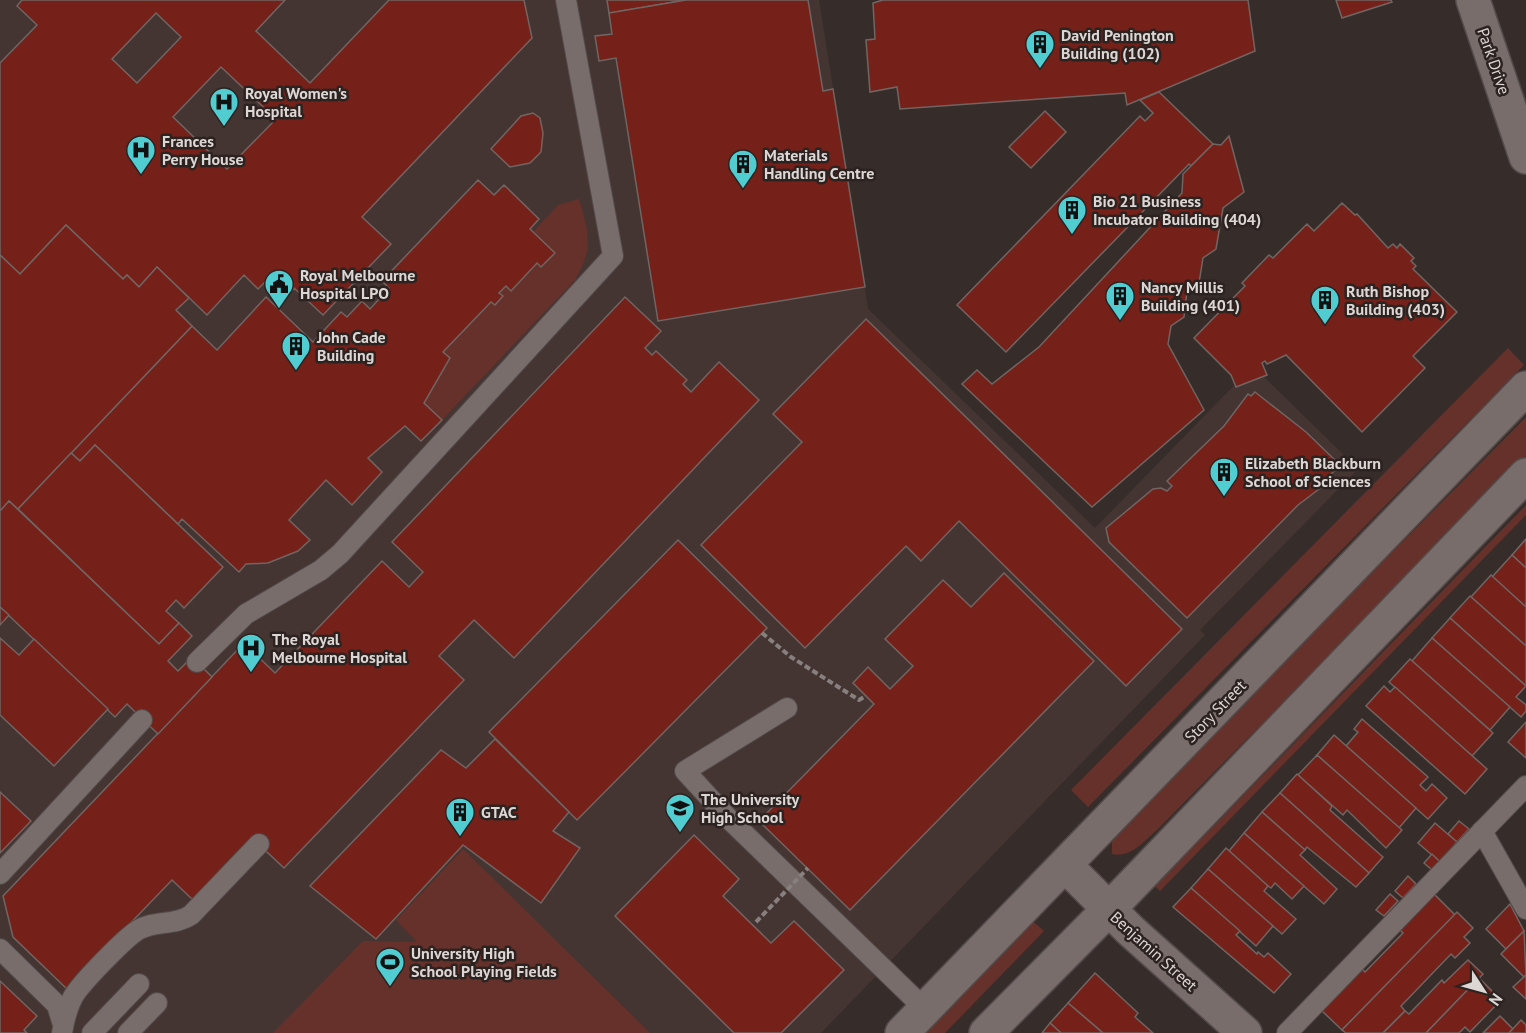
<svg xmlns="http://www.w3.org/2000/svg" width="1526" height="1033" font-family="'PT Sans',sans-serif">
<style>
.built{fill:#453532}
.green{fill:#66312a}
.building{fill:#75211a;stroke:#706563;stroke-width:1.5;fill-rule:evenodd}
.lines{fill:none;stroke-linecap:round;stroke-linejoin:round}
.service-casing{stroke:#524b4a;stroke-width:22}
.minor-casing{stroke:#524b4a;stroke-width:36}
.path{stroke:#88807e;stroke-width:4;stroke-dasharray:6 3;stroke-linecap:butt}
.service{stroke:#786d6b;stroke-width:20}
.minor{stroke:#786d6b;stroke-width:33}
.path-bridge{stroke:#88807e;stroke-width:4;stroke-dasharray:6 3;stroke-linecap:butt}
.labels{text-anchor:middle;stroke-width:5;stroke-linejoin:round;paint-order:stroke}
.poi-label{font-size:16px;font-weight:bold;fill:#dcd6d4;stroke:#2c2321;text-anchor:start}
.street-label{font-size:16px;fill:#dcd6d4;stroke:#2c2321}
</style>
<rect width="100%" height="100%" fill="#362d2b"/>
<polygon class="built" points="0,0 819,0 868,309 1095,528 1253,366 1358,469 1200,630 1205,635 821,1033 0,1033"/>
<g class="green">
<path d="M579,199C589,233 594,248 575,280L442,420L424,403L450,358L443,352L491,302L495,305L503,297L499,293L506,286L511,291L537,263L542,267L554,253L533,232L558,205Z"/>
<polygon points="1508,348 1524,365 1088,807 1071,790"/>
<path d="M1526,417V456L1157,830C1143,842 1131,858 1112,854V842L1139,808Z"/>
<polygon points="1526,505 1526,515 1160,891 1155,886"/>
<polygon points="463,849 650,1033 273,1033 363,941 417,942 396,920"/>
<polygon points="1029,918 1044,931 945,1033 918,1033"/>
</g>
<g class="building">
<path d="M22,0H285L256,31L310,83L389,0H524L532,38L362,217L391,244L323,315L294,288L289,293L271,276L258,289L244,275L207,315L157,267L139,287L127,275L123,279L66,225L20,274L0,255V63L37,25L17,6ZM156,13L181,37L137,83L112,59ZM221,67L276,119L227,169L173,117Z"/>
<polygon points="607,0 686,0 609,13"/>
<polygon points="686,0 808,0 823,91 833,89 865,287 658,321 616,58 599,61 595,36 612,34 609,13"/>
<polygon points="883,0 1248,0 1255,51 1127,105 1125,93 900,109 897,87 870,92 866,40 875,39 873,3"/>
<polygon points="1336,0 1391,0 1392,2 1342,18"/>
<polygon points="1159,92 1213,144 1191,166 1189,164 1006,352 957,305 1140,116 1145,121 1153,113 1140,100"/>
<polygon points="1045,111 1066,132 1031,168 1009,147"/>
<polygon points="533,113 540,118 543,133 541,152 530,163 510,167 491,149 521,116"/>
<polygon points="1229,136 1244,192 1223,208 1216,249 1203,258 1199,283 1187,291 1184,317 1171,326 1168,344 1204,410 1092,507 962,384 977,370 992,384 1039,347 1182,193 1183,174 1213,144 1221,145"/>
<polygon points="478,180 494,195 504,185 539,219 530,229 555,253 541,267 537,263 511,291 506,286 499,293 503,296 495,305 491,302 443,352 450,358 424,403 442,420 421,441 405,426 368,458 382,472 352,505 326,480 289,520 310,540 298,551 268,563 246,564 239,572 182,519 178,524 95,445 80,461 71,453 192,326 217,350 266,297 313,342 341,312 347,317 362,301 370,309 389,288 382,281"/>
<polygon points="1342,203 1355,215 1357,214 1388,248 1393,244 1397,248 1400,244 1414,258 1411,261 1416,266 1413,269 1457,312 1413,356 1425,368 1362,432 1286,355 1267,364 1265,361 1262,363 1267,375 1236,387 1231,375 1194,338 1245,286 1242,283 1269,255 1273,258 1307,224 1314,231"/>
<polygon points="66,225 123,279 127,275 139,287 157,267 189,298 176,310 192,326 18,509 9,501 0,511 0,255 20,274"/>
<polygon points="625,297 661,331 645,348 652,355 656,351 687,380 683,384 691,392 719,362 759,400 514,658 474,620 439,656 464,680 284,868 252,838 193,900 172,880 67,989 13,937 3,896 244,643 275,673 382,561 409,587 423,572 392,542"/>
<polygon points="866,319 1182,629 1126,686 959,521 921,561 906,546 805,648 701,545 802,442 773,414"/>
<polygon points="1255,392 1306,432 1341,466 1327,477 1331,480 1298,505 1187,618 1109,542 1106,528 1153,489 1161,488 1167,491 1172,486 1167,481 1224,426 1248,394 1251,396"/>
<polygon points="95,445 223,567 184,608 176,600 166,611 179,623 159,644 18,509 71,453 80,461"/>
<polygon points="9,501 159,644 179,623 192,636 168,661 178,671 192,657 212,677 158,734 127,704 115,717 0,607 0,511"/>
<polygon points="1526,539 1526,568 1512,555"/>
<polygon points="678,540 767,628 577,820 489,732"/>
<polygon points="1512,555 1526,568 1526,607 1492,577"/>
<polygon points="1004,573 1094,661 850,910 759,821 874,704 853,683 868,667 890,689 913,666 885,639 943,580 971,607"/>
<polygon points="1491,575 1526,607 1526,646 1471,597"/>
<polygon points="1470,596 1526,646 1526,686 1450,618"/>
<polygon points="0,607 9,615 0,625"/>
<polygon points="1450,618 1526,686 1516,697 1526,705 1526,711 1521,717 1432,638"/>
<polygon points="0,638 19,655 34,639 108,709 54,766 0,715"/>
<polygon points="1432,638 1510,707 1490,730 1412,661"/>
<polygon points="1410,659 1493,733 1472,756 1389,682"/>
<polygon points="1384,686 1390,692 1395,687 1487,769 1465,794 1366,706"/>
<polygon points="1362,719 1428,777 1420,785 1426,791 1432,784 1447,798 1428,819 1346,746 1358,732 1354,729"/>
<polygon points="1526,722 1526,758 1508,742"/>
<polygon points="1334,735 1416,808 1399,828 1317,755"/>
<polygon points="495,739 569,812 553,831 580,848 541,903 463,845 376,939 310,886 441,750 466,768"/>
<polygon points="1317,755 1402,830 1386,848 1347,810 1343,815 1298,775"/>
<polygon points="1297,774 1332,806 1330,810 1383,857 1369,873 1280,793"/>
<polygon points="0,792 31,821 0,853"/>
<polygon points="1280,793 1369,873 1356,887 1307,847 1305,850 1262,812"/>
<polygon points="1262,812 1305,850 1300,855 1337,889 1324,904 1244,833"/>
<polygon points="1459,821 1469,829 1457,842 1448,834"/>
<polygon points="1435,823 1457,842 1440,862 1418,843"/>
<polygon points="1244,833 1304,886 1292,899 1275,883 1271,888 1268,886 1229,851"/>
<polygon points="694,835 739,879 723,896 771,943 794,921 844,970 781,1033 734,1033 615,916"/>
<polygon points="1226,848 1268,886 1264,891 1296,919 1282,934 1208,869"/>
<polygon points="1432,854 1440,862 1432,870 1424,863"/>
<polygon points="1208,869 1273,926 1256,946 1191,888"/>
<polygon points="1408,876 1416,884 1403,898 1395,891"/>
<polygon points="1191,888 1240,931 1236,935 1257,954 1258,952 1264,957 1268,953 1291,974 1274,993 1173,907"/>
<polygon points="1390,894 1398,901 1384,916 1376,910"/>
<polygon points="1434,894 1455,915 1342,1030 1321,1010 1362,969 1365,972 1403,933 1400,930"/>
<polygon points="1510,904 1524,931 1506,949 1486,929"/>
<polygon points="1457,912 1473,928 1464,937 1470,943 1455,958 1451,954 1401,1006 1405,1011 1383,1033 1346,1033 1342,1030"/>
<polygon points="1524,931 1526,975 1524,977 1501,954"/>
<polygon points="1468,960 1483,974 1426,1033 1383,1033 1405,1011 1409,1014 1442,980 1444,983"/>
<polygon points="1095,973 1138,1013 1135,1017 1153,1033 1103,1033 1068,1003"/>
<polygon points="1526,975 1526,999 1513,987"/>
<polygon points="1479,978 1501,1000 1470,1032 1465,1027 1459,1033 1426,1033"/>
<polygon points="0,981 37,1016 24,1030 27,1033 0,1033"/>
<polygon points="1068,1003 1103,1033 1061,1033 1050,1023"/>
<polygon points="1500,1016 1513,1029 1509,1033 1483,1033"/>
<polygon points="1521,1020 1526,1025 1526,1033 1509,1033"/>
<polygon points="1050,1023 1061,1033 1042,1033"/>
</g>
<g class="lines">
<g class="service-casing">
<g id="service">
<polyline points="197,662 246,614 321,570 340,554 613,256 566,0"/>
<polyline points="787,708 685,771 728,818 926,1010"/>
<polyline points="1482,831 1526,909"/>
<polyline points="0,874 142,720"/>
<polyline points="0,949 57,1005 63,1025"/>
<path d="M62,1033C64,1021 67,1008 73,997C80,984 125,938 138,930C155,920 175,926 191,915L259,844"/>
<polyline points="92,1033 139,984"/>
<polyline points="128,1033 157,1003"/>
<polyline points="1287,1033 1526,786"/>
</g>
</g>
<g class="minor-casing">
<g id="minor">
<polyline points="1473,0 1526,157"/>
<polyline points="1066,866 1130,930 1245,1033"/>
<polyline points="902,1033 1526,388"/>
<polyline points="986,1033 1108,910 1526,475"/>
</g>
</g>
<polyline class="path" points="762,633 791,657 859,700 866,696"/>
<use href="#service" class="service"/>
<use href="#minor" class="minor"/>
<polyline class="path-bridge" points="756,922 808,868"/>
</g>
<defs>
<g id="building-pin" transform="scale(1.5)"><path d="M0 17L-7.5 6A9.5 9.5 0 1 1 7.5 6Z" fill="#51ccd1" stroke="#2c2321"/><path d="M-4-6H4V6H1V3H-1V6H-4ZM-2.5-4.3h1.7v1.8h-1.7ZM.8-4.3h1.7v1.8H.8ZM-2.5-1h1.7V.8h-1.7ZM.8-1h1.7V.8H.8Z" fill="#111"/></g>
<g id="hospital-pin" transform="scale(1.5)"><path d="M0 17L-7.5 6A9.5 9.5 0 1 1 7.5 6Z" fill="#51ccd1" stroke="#2c2321"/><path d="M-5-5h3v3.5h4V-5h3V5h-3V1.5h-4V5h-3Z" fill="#111"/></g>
<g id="civic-pin" transform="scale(1.5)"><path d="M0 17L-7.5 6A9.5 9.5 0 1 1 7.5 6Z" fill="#51ccd1" stroke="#2c2321"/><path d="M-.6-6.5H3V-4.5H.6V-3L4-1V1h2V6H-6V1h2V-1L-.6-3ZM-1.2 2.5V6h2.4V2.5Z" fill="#111"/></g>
<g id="school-pin" transform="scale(1.5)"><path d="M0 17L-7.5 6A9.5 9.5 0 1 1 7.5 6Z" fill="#51ccd1" stroke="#2c2321"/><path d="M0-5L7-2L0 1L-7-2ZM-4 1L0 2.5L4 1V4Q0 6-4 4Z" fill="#111"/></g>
<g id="stadium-pin" transform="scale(1.5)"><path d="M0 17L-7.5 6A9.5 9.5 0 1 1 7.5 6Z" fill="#51ccd1" stroke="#2c2321"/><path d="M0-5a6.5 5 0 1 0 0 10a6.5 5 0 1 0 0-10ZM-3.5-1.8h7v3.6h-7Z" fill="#111"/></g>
</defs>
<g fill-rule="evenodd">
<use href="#building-pin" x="1040" y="44"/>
<use href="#hospital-pin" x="224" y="102"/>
<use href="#hospital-pin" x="141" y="150"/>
<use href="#building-pin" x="743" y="164"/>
<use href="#building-pin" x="1072" y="210"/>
<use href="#civic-pin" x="279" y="284"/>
<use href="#building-pin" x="1120" y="296"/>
<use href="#building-pin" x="1325" y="300"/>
<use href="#building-pin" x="296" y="346"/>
<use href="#building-pin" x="1224" y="472"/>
<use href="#hospital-pin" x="251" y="648"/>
<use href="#school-pin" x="680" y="808"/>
<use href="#building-pin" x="460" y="812"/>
<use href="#stadium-pin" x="390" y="962"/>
</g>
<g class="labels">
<g class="poi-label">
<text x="1061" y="41">David Penington<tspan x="1061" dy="18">Building (102)</tspan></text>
<text x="245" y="99">Royal Women's<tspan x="245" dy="18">Hospital</tspan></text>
<text x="162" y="147">Frances<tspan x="162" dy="18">Perry House</tspan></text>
<text x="764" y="161">Materials<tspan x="764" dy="18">Handling Centre</tspan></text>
<text x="1093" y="207">Bio 21 Business<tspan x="1093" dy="18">Incubator Building (404)</tspan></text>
<text x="300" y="281">Royal Melbourne<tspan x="300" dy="18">Hospital LPO</tspan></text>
<text x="1141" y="293">Nancy Millis<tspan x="1141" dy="18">Building (401)</tspan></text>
<text x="1346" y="297">Ruth Bishop<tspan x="1346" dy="18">Building (403)</tspan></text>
<text x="317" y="343">John Cade<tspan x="317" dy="18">Building</tspan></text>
<text x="1245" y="469">Elizabeth Blackburn<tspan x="1245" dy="18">School of Sciences</tspan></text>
<text x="272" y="645">The Royal<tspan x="272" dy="18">Melbourne Hospital</tspan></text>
<text x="701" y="805">The University<tspan x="701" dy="18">High School</tspan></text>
<text x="481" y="818">GTAC</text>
<text x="411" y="959">University High<tspan x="411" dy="18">School Playing Fields</tspan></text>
</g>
<g class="street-label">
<text transform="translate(1494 61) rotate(71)" y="6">Park Drive</text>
<text transform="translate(1215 711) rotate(-46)" y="6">Story Street</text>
<text transform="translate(1154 951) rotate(42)" y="6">Benjamin Street</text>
</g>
</g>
<g transform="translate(1484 991) rotate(126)" stroke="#2c2321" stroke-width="4.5" paint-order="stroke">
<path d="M0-4.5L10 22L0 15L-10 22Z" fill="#dcd6d4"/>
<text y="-9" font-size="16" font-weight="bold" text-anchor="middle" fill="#dcd6d4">N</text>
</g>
</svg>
